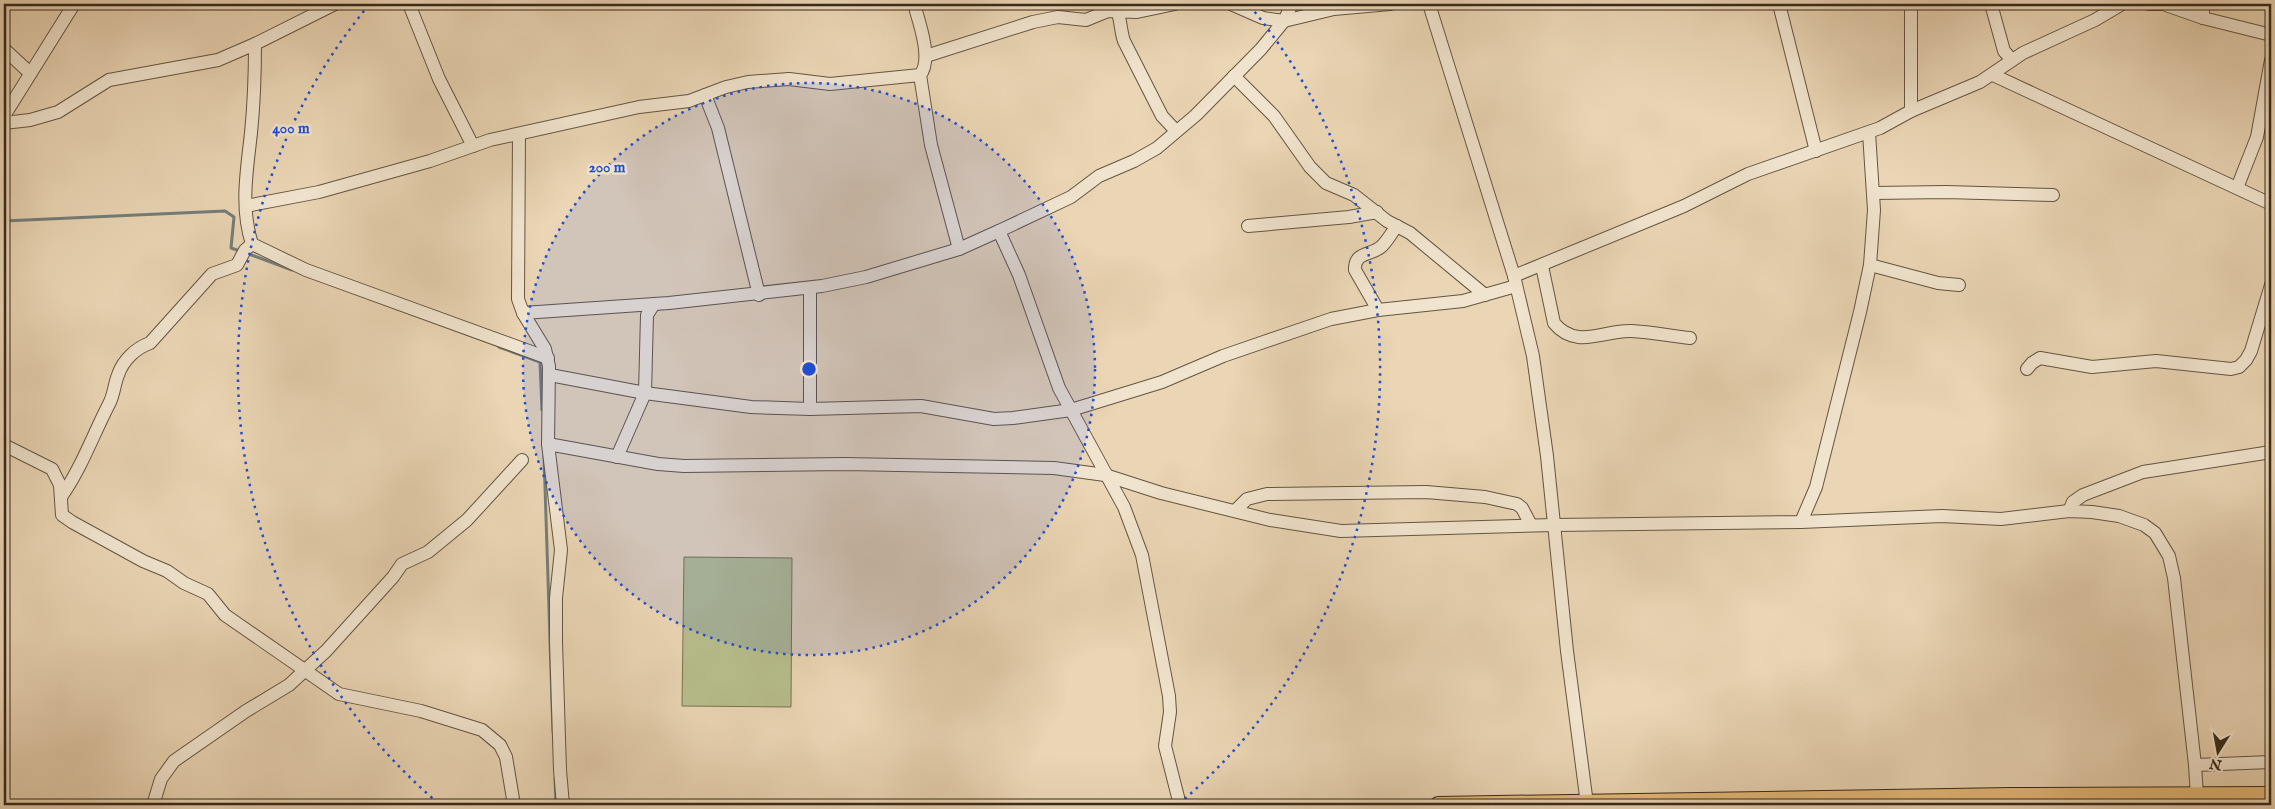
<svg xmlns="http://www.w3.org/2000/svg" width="2275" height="809" font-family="'IM FELL English',serif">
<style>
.green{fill:#b7bd8c;stroke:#777454}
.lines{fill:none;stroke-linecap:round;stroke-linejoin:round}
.stream{stroke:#747e7a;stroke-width:3}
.minor-casing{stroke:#645542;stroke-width:14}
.major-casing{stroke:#372a1c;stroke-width:18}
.minor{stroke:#f1e4ce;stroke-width:12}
.major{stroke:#e5ba7a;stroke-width:16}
.ring{fill:none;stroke:#1d4ed8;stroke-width:2.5;stroke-dasharray:2.5 5}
.centre{fill:#1d4ed8;stroke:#f1e4ce;stroke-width:2.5}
.ring-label{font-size:15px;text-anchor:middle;font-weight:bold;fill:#1d4ed8;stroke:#f1e4ce;stroke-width:5;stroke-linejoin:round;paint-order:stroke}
</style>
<rect width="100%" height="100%" fill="#ead5b4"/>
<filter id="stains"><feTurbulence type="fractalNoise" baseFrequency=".004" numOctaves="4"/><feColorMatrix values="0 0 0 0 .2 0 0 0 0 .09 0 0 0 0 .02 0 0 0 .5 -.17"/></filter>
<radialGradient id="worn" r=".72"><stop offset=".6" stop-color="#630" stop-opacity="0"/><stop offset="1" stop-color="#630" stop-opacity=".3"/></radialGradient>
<polygon class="green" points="684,557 792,558 791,707 682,706"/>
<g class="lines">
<g class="stream">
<polyline points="4,221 225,211 234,217 231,248 240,251"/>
<polyline points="246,253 292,270"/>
<polyline points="499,347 540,362 542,410"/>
<polyline points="544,456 553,732"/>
<polyline points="555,778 556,805"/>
</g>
<g class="minor-casing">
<g id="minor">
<polyline points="409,4 439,79 473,146"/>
<polyline points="1231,4 1263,18 1284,21 1334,9 1390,4"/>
<polyline points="1429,4 1514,276 1533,356 1547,456 1567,651 1587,804"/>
<polyline points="1779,4 1816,151"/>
<polyline points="1911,4 1911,111"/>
<polyline points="1991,4 2004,51 2012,60"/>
<polyline points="2149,4 2167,4"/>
<path d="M1115,5C1121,16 1120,30 1124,41L1162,116L1176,131"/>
<polyline points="2166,5 2203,18 2271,35"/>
<polyline points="2203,18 2203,4"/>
<path d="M255,44C255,74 254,103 251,133C247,170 240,207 252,244L306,270L548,358"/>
<polyline points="4,49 30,73"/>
<polyline points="926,56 1033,22 1058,17 1086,20 1108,11 1137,12 1175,4"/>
<polyline points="920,75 931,145 959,249"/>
<polyline points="1993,75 2271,204"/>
<polyline points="1234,76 1274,116 1310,167 1326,183 1354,195 1387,221 1410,233 1485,295"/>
<polyline points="705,95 718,128 759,295"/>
<polyline points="4,116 74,4"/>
<polyline points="4,123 30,120 58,112 109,80 218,60 255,44 335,4"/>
<polyline points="519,134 518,299 523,313 545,349 549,366 548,444 561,550 556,598 556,642 560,770 563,805"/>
<polyline points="2237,188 2257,137 2271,60"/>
<polyline points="1873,193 1946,192 2053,195"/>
<path d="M246,206L319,192L430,161L490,140L639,107L689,101L726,87L748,82L789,79L830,84L920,75C933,60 919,22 914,4"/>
<polyline points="1248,226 1349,217 1377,212"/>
<polyline points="1870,265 1938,283 1959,285"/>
<path d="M1542,266L1554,323C1576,350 1604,330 1631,331C1651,332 1671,336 1690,338"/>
<polyline points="1514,276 1684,206 1748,174 1880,128 1911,111 1980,82 2023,53 2095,20 2122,4"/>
<polyline points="810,288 810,409"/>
<path d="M1378,310L1355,270C1354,251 1372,256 1382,246C1388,240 1392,232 1397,226"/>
<polyline points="523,313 669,303 822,286 866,277 959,249 999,231"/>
<polyline points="2027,369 2032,363 2040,358 2092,367 2156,361 2231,369 2239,367 2246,360 2251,351 2271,285"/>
<polyline points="550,375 645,393 751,407 810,409 921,406 994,419 1013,418 1071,410 1162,382 1223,356 1331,319 1378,310 1463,301 1516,286"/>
<polyline points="548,444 658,464 684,466 845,464 1054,468 1105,475 1161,493 1270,520 1341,531 1554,525 1801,522 1942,516 2001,519 2069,511 2092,512 2119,516 2144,525 2155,533 2169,556 2174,578 2195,765 2197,796 2194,805"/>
<polyline points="4,445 52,469 60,485 62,515 72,522 143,561 167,571 184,583 208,594 225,615 339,694 421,711 482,730 500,745 506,757 514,805"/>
<polyline points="617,457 645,393 647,315 654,304"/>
<path d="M61,497C81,469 93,435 109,404C114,395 114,385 118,375C123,360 136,348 150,343L212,274L237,265L245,250L252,244"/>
<polyline points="1236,510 1247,499 1267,494 1426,492 1485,497 1517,504 1522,508 1531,525"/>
<polyline points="2069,511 2073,502 2083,495 2143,472 2271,452"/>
<polyline points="1801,522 1816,487 1860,312 1870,265 1874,210 1869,133"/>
<polyline points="2195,765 2271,762"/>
<polyline points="153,805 161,779 174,761 246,711 289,685 326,651 393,577 402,564 428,552 467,520 522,460"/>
<polyline points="1180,805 1165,746 1170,712 1169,696 1142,555 1124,507 1059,388 1019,275 999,231 1071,197 1099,176 1134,161 1157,148 1196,115 1261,49 1284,21 1292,4"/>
</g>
</g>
<g class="major-casing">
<polyline id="major" points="1438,805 2011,796 2271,795"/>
</g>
<use href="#minor" class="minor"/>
<use href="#major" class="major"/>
</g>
<circle cx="809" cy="369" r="286" fill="#1d4ed8" fill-opacity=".12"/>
<g class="ring">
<circle cx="809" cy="369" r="286"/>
<path d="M438 803A571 571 0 0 1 368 6M1250 6A571 571 0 0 1 1180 803"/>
</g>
<circle cx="809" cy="369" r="8" class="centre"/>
<g class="ring-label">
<text x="291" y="133">400 m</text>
<text x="607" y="172">200 m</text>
</g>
<rect width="2275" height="809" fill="none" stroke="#ead5b4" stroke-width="20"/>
<rect x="5" y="5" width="2265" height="799" fill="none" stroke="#372a1c" stroke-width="2.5"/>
<rect x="10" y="10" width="2255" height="789" fill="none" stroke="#372a1c"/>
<g transform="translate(2218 752) rotate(191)" stroke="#f1e4ce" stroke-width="4" paint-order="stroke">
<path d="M0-4L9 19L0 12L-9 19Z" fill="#372a1c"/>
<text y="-8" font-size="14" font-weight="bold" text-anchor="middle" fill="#372a1c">N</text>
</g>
<rect width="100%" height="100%" filter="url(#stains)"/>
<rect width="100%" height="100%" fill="url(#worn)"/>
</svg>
